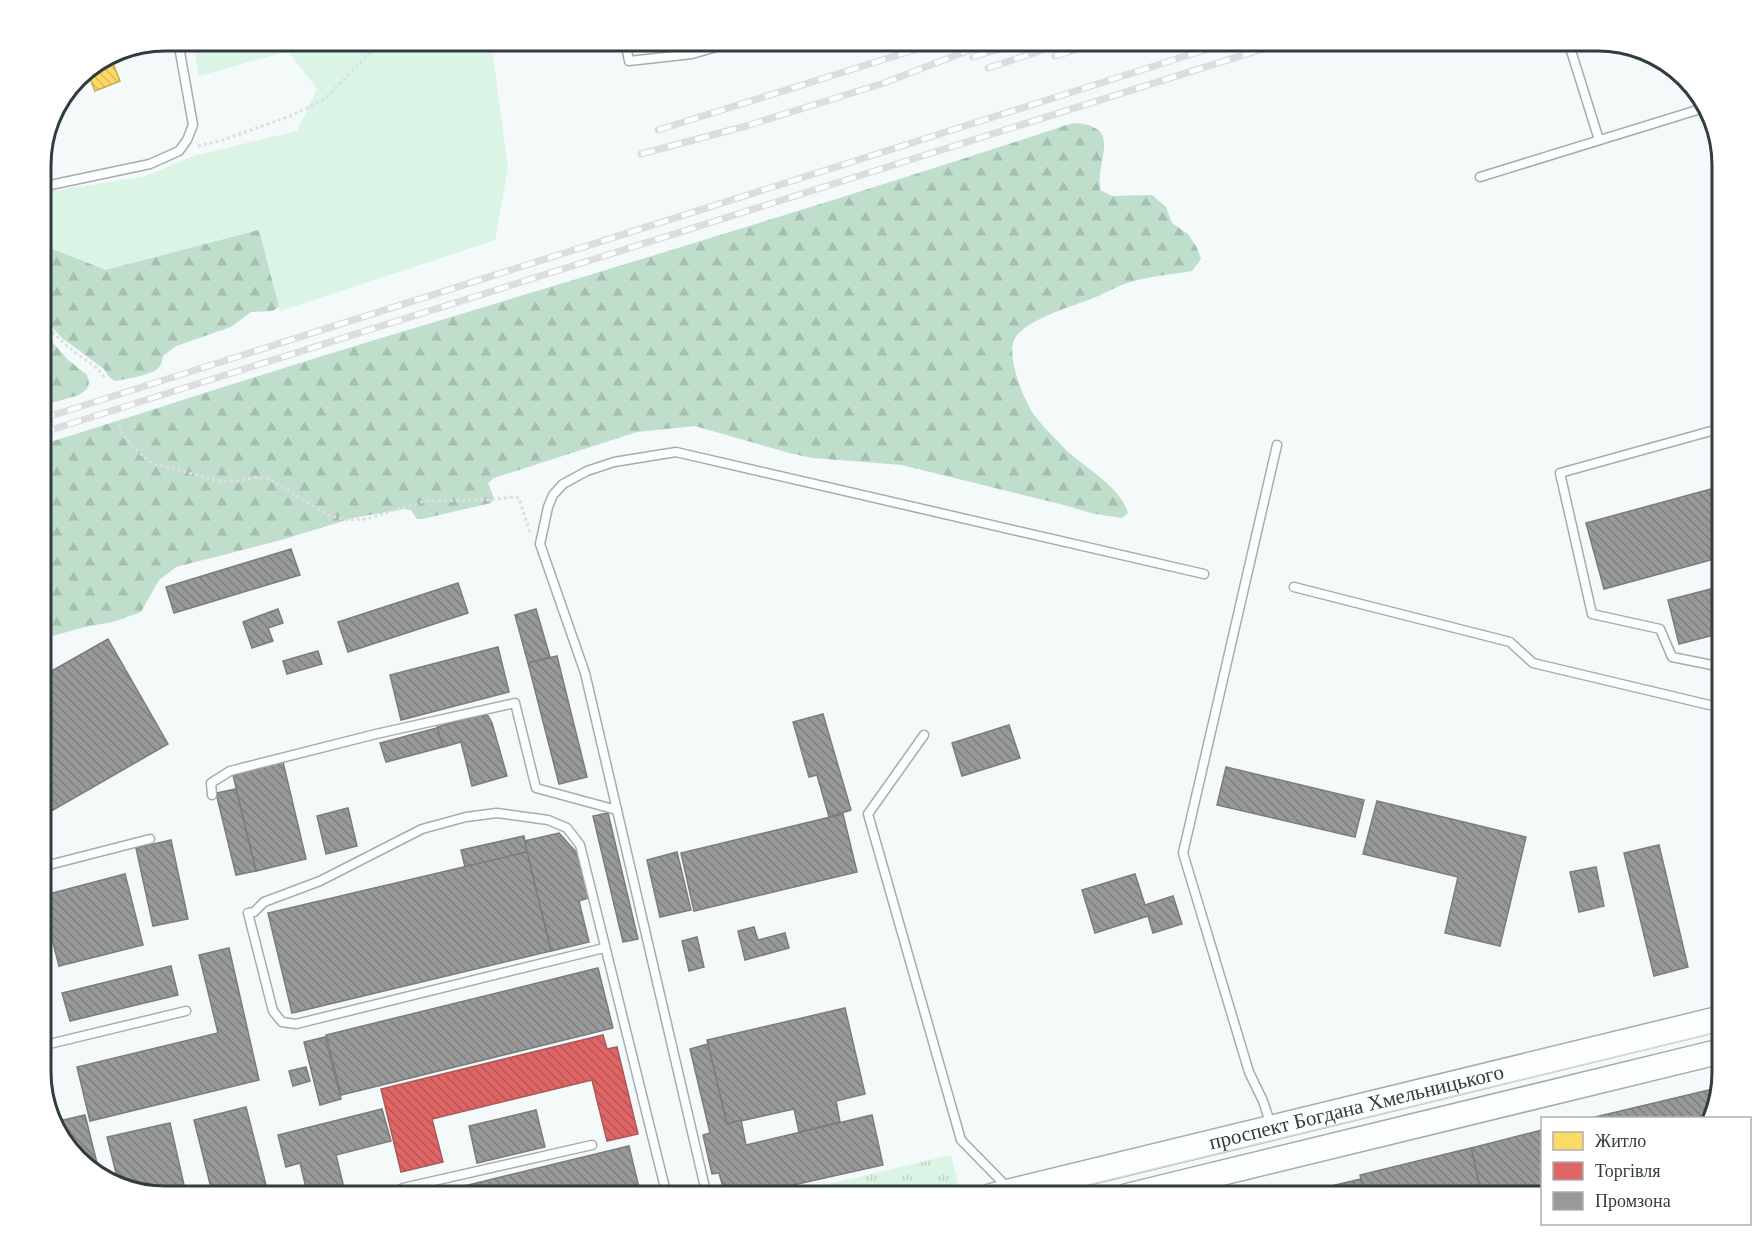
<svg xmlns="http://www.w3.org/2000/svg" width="1763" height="1237" font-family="'Times New Roman',serif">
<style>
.grass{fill:url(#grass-tufts)}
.forest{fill:url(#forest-firs)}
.garden{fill:#daf4e5}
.homes{fill:url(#homes-back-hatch);stroke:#c1aa5b;stroke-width:1.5}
.shops{fill:url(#shops-back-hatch);stroke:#ac595b;stroke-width:1.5}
.industry{fill:url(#industry-back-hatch);stroke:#7a7d7e;stroke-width:1.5}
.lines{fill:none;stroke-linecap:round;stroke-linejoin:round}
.service-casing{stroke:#a5adaf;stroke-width:11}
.secondary-casing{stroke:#a5adaf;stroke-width:27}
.path{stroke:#dcdedf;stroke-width:3;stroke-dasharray:3 3;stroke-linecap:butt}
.service{stroke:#fdfefe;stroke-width:8}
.secondary{stroke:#fdfefe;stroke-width:24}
.tram{stroke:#dbddde;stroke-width:1.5}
.rail-casing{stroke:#dbddde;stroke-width:7}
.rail{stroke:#fff;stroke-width:4.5;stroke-dasharray:14;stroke-linecap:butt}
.labels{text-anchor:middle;stroke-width:6;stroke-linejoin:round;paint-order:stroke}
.street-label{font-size:21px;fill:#313c40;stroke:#fff}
.rim{fill:none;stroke:#313c40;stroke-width:3}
</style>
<defs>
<pattern id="grass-tufts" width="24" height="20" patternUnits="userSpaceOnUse" patternTransform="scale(1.5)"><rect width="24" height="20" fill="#daf4e5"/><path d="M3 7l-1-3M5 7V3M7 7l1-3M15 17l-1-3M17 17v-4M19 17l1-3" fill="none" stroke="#bcd2c6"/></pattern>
<pattern id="forest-firs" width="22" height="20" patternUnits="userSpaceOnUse" patternTransform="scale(1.5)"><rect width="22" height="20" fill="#bfdecc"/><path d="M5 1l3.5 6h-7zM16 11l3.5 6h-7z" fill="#a5bfb0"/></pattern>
<pattern id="homes-back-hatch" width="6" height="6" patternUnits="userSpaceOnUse" patternTransform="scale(1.5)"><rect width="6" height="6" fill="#ffd966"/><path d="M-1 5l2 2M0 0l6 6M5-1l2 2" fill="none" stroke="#dbbb5a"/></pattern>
<pattern id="shops-back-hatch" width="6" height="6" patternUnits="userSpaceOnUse" patternTransform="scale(1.5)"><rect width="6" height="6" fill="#e06666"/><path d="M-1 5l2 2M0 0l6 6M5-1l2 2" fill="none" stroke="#b65555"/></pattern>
<pattern id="industry-back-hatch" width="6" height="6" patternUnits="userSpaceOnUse" patternTransform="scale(1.5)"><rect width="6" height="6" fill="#999"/><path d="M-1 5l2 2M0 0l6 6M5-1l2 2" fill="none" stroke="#7d7e7e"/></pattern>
</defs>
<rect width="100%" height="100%" fill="#f4f9fa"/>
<polygon class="grass" points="951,1155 960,1191 936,1196 779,1196"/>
<g class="forest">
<path d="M1073,123C1124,126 1096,157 1100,190L1112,196L1152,195L1166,207L1172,223L1188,234L1197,248L1201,259L1192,271C1170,275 1145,276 1125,284C1115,287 1105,293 1096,297C1074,306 1028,318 1015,338C1005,355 1024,400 1034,415C1043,427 1055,438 1065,449C1085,468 1120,486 1128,513L1122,518L1095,514L1060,504L902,465L813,458L793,454L695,426L637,432L494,478L488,483L494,498L491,503L422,519H417L411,510L404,509L353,518L281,540L176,567L159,580L141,612L113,622L89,626L41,639V445C153,410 265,373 378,339C610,269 842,199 1073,123Z"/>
<polygon points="269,228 285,302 273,311 251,312 231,327 176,346 163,356 161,365 155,371 141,376 115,381 109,377 104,369 62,338 41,315 41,234 58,239"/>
<polygon points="41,329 67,359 87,375 89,383 87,389 79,395 41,406"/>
</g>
<polygon class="garden" points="193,41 491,41 508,168 495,240 280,311 259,230 106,270 52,249 41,215 41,195 52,191 146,176 193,156 297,131 317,89 288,51 199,76"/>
<g class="homes">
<polygon points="112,61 120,81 95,91 87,71"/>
<polygon points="44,145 48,157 41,160 41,156"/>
</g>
<polygon class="shops" points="603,1035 607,1049 617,1047 638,1134 607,1141 592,1080 432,1119 443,1162 401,1172 381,1089"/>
<g class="industry">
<polygon points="1722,486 1722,557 1604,589 1586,523"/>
<polygon points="291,549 300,575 174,613 166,587"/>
<polygon points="458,583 468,613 348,652 338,622"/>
<polygon points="1722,586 1722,633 1679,644 1668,600"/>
<polygon points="278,609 283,623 268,628 273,641 252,648 243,622"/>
<polygon points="536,609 550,657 528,663 515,615"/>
<polygon points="108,639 168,744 41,817 41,677"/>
<polygon points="498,647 509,692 401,720 390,675"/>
<polygon points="318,651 322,664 287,674 283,661"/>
<polygon points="557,656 587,777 559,784 528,663"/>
<polygon points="823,714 851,810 829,817 817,775 809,777 793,722"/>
<polygon points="481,715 488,716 492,723 507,776 472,786 461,742 443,747 437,727"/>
<polygon points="1009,725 1020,758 962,776 952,743"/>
<polygon points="437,728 443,747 386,762 380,743"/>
<polygon points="283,762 306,859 256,871 233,775"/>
<polygon points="1226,767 1364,800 1355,837 1217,805"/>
<polygon points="236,789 256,871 236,875 216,793"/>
<polygon points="1377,801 1526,837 1500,946 1445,933 1458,877 1363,854"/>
<polygon points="348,808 357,846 326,854 317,816"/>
<polygon points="608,813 638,939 623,942 593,816"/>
<polygon points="843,814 857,872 694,911 681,853"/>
<polygon points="559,833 577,853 588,898 579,901 589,942 551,951 524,841"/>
<polygon points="524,836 527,852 465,867 461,850"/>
<polygon points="171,840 188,919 153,926 136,848"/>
<polygon points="1659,845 1688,967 1654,976 1624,853"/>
<polygon points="527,852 551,951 292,1013 268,913"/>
<polygon points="677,852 691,910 660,917 647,860"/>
<polygon points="1596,867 1604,906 1579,912 1570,872"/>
<polygon points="125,874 143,945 59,966 41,896"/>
<polygon points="1135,874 1145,905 1173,896 1182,924 1153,933 1148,916 1095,933 1082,890"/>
<polygon points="754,927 758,940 785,933 789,948 745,960 738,931"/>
<polygon points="697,937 704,967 689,971 682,941"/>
<polygon points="229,948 259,1080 90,1121 77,1067 218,1033 199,955"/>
<polygon points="171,966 178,995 70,1021 62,993"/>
<polygon points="598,968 613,1028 341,1095 326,1035"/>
<polygon points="845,1008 865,1094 836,1101 840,1122 799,1132 794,1109 727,1124 707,1040"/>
<polygon points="325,1037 341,1099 320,1105 304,1042"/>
<polygon points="708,1044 727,1124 741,1120 746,1145 872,1115 883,1165 744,1196 738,1196 736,1188 724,1191 719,1173 712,1174 703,1135 710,1133 690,1049"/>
<polygon points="306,1067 310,1081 293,1086 289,1071"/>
<polygon points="1717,1088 1707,1118 1591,1118"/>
<polygon points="246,1107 267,1189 238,1196 213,1196 194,1120"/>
<polygon points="382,1109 391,1141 336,1155 346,1196 308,1196 300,1163 286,1167 278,1135"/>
<polygon points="536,1110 545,1147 477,1163 469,1126"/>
<polygon points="85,1115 100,1175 89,1171 65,1143 59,1121"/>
<polygon points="170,1123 184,1185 152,1192 118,1181 107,1137"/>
<polygon points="1542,1130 1542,1196 1482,1196 1471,1148"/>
<polygon points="629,1146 641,1196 467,1196 464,1186"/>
<polygon points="1471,1148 1481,1192 1462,1196 1365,1196 1360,1175"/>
<polygon points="1361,1179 1365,1196 1289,1196"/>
</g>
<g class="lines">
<g class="service-casing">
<g id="service">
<polyline points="625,41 629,61 692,54 737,41"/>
<polyline points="1568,41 1599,140"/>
<polyline points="1480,177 1707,107"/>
<polyline points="41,187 150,164 179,151 187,140 193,125 178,41"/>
<polyline points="1722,428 1560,473 1592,614 1660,629 1672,657 1722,667"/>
<polyline points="1294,587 1510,642 1533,663 1722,708"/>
<polyline points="924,735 868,814 961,1140 1009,1189"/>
<polyline points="212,795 211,783 230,771 376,734 515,703 536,788 617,810"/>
<polyline points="41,867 150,839"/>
<polyline points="604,948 296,1024 282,1022 273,1011 248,913 254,912 264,902 320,881 422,829 466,817 497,813 548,820 567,828 580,845 667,1196"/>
<polyline points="41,1046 186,1011"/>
<polyline points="1271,1125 1263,1101 1249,1072 1183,853 1277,445"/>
<polyline points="395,1196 403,1188 592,1145"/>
<polyline points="707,1196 585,673 540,544 548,507 553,495 563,484 587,471 614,462 676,452 1204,574"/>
</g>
</g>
<g class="secondary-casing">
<g id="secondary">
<path id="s1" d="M991,1196L1722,1018"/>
<polyline points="1127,1196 1722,1051"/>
</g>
</g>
<g class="path">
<polyline points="198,146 223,140 290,116 325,99 381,41"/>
<path d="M41,318C50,329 59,340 71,349C82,359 100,366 105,380"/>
<polyline points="119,425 122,434 134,448 151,463 220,481 237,481 257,477 269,479 330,516 348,520 367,519 425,501 485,500 513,497 519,498 520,501 530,533"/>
<polyline points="955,1189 957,1196"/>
</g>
<use href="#service" class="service"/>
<use href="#secondary" class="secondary"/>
<polyline class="tram" points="1042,1196 1722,1031"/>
<g class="rail-casing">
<g id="rail">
<polyline points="1055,56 1105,41"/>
<polyline points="973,57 1026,41"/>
<polyline points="988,68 1070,41"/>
<polyline points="658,130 943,41"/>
<polyline points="641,154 746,126 884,83 993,41"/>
<polyline points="41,419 1233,41"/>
<polyline points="41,433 1288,41"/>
</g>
</g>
<use href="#rail" class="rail"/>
</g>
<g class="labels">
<g class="street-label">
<text dy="7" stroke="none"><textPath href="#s1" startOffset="376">проспект Богдана Хмельницького</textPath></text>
</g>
</g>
<path d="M0 0H1763V1237H0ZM165 51H1598A114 114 0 0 1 1712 165V1072A114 114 0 0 1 1598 1186H165A114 114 0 0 1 51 1072V165A114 114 0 0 1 165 51Z" fill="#fff" fill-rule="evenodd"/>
<path class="rim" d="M165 51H1598A114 114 0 0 1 1712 165V1072A114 114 0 0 1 1598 1186H165A114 114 0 0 1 51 1072V165A114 114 0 0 1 165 51Z"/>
<rect x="1541" y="1117" width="210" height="108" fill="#ffffff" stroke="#adb1b3" stroke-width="1.5"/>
<rect x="1553" y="1132" width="30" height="18" fill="#ffd966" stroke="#adb1b3" stroke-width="1.5"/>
<text x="1595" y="1147" font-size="18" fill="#313c40">Житло</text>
<rect x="1553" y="1162" width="30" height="18" fill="#e06666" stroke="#adb1b3" stroke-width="1.5"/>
<text x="1595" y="1177" font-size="18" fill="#313c40">Торгівля</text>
<rect x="1553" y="1192" width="30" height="18" fill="#999999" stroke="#adb1b3" stroke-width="1.5"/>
<text x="1595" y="1207" font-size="18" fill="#313c40">Промзона</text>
</svg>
